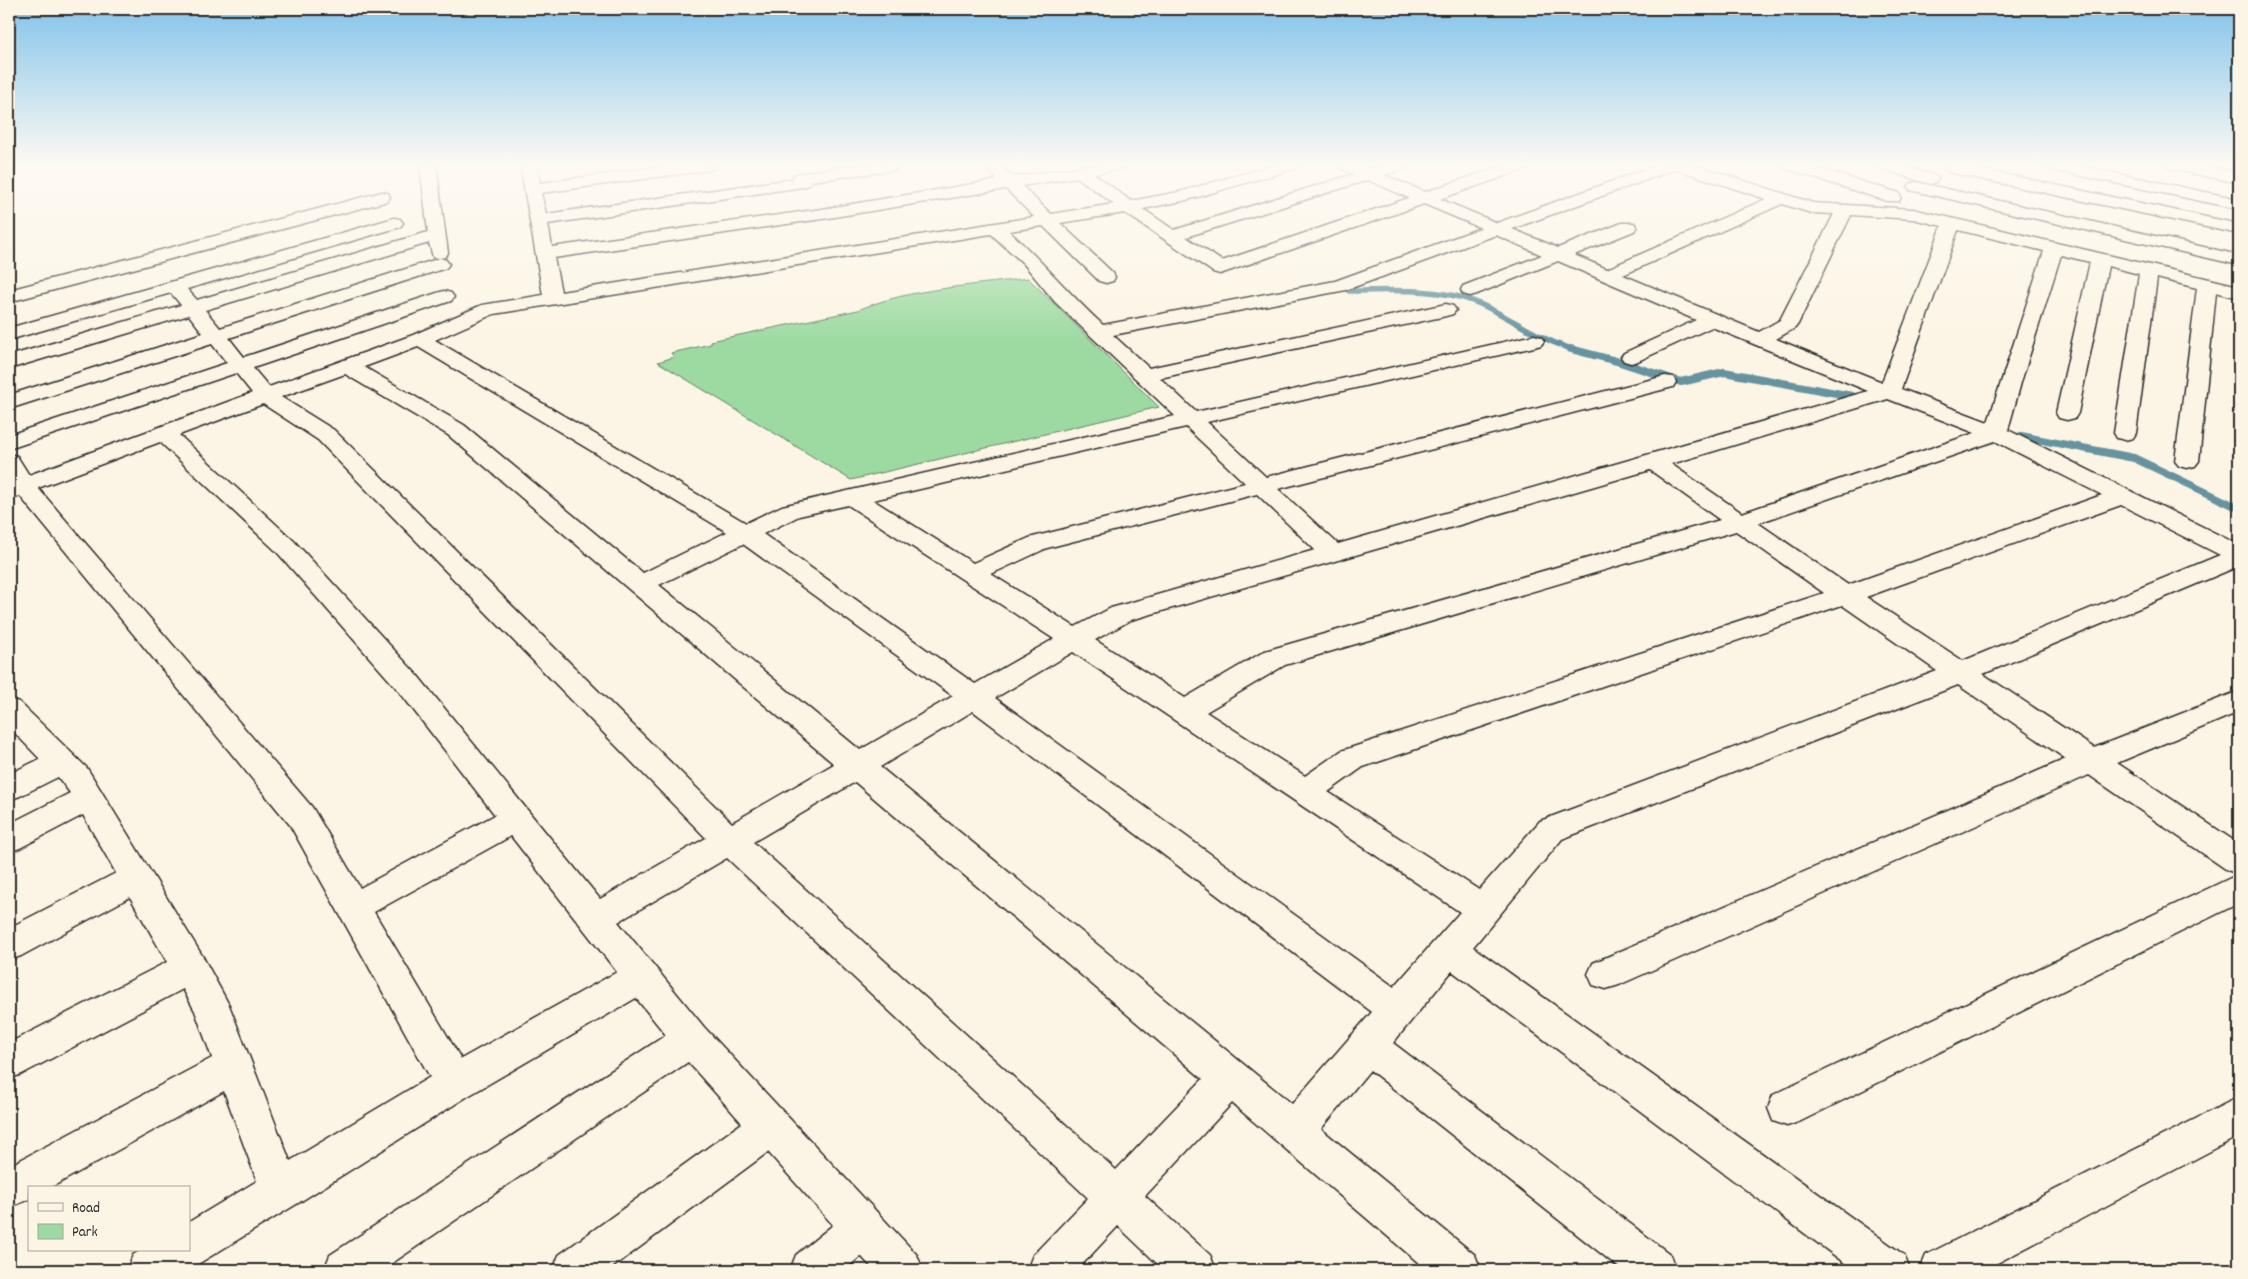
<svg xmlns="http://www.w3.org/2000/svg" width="2248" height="1279" font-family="Dekko,sans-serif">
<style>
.green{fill:#9cdaa1;stroke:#648266}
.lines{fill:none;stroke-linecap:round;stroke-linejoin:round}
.stream-far1{stroke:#66939f;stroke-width:5.5}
.stream{stroke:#66939f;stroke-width:8}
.minor-casing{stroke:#2b2b2b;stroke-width:3}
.minor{fill:#fcf5e5;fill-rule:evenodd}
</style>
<rect width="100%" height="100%" fill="#fcf5e5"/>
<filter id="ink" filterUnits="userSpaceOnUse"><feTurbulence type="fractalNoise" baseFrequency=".02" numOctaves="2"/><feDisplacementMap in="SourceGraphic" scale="10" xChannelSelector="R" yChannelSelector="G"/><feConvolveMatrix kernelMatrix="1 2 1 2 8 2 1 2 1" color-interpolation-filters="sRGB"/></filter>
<g filter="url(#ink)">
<path class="green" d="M1028,278L1159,407L851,480L658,362L674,357L671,353L711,344V341L858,310C910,288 972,286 1028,278Z"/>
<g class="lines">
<path class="stream-far1" d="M1349,291C1390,291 1437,287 1475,302C1510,316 1540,341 1576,350"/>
<g class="stream">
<polyline points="1571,349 1620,362 1681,382 1724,372 1852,396"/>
<polyline points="2021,436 2134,458 2239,508"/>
</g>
<g class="minor-casing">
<g id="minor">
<path d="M420,165H436L448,253L445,257L439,258L433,257L429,243L205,310L220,328L434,260L440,258L446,260L449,264L446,268L229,338L244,357L437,293L444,291L451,293L454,297L451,301L253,368L269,387L413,335L482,305L543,295L520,165H536L540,183L674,165H717L715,168L709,170L541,193L546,214L792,179L794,175L800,173L859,165H902L900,168L894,170L811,181L809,185L803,187L548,224L552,247L822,209L997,180L983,165H1000L1013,177L1089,165H1126L1124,168L1094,174L1131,201L1179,192L1273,165H1299L1297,168L1187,200L1143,209L1174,230L1354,174L1340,168L1338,165H1360L1370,169L1383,165H1408L1406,168L1384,175L1425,192L1506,165H1530L1528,168L1440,199L1497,223L1657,165H1695L1813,203L1913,209L2239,286V298L2216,292L2199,461L2195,466L2187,468L2179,466L2175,461L2197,288L2157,278L2136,433L2133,438L2125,440L2117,438L2114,433L2139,274L2108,266L2078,413L2075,418L2067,420L2059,418L2056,413L2090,262L2061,255L2022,379L2008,430L2239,545V566L1983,674L2094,748L2239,691V712L2117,763L2239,844V874L2227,870L2089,775L1619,985L1606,989L1593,985L1588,974L1593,963L2066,759L1958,685L1562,839L1473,947L1904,1255L1910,1270H1854L1452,971L1393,1043L1671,1255L1677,1270H1622L1370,1070L1321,1129L1475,1255L1481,1270H1427L1232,1103L1145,1196L1210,1255L1216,1270H1164L1118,1226L1077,1270H1027L1033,1255L1088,1198L727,858L618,922L704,1027L917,1255L923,1270H874L861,1256L844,1270H790L796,1255L833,1225L768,1152L609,1270H553L559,1255L742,1123L688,1062L382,1270H324L330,1255L666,1035L636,998L468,1096L295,1205L188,1270H127L133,1255L141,1250H189V1222L257,1181L224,1091L50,1188H29V1199L9,1208V1166L212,1058L195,1011L183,989L22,1074L9,1079V1043L167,962L130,897L21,956L9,960V928L116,873L83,815L20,848L9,852V824L70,793L58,777L20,796L9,800V774L40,759L9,727V699L19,702L87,768L203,957L229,1005L290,1161L430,1077L290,825L20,496L9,499V454L17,456L29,475L252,393L236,373L9,449V435L227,363L212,344L9,409V395L203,333L189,315L9,369V356L181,305L171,293L9,340V328L394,218L400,219L403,223L400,227L187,289L197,300L428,232ZM1676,169L1766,199L1607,269L1574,255L1634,231L1637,227L1634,223H1622L1558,248L1512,229ZM1077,177L1114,204L1051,214L1022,186ZM1368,180L1409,198L1222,261L1186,237ZM1006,189L1034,217L561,292L554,258L822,219ZM1424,204L1481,228L1335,281L1103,325C1070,295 1042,261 1009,231L1043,226L1099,281L1106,283L1113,281L1115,277L1113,273L1060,223L1125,213L1213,272L1220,274ZM1782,204L1811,213L1834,214L1780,320L1759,332L1623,275ZM1851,215L1913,219L1942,226L1882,382L1776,339L1795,328L1798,324ZM1958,230L2044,251L1988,422L1901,389ZM991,234L1024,264L1055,302L1175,416L782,506L746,523L435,340L494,314ZM1496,235L1542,255L1463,286L1461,290L1463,294L1470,296L1477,294L1558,261L1696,320L1624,353L1621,357L1624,361L1631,363L1638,361L1712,327L1868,391L1338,544L1278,489L1673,387L1676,382L1673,377L1665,376L1266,477L1207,422L1534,347L1541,345L1544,341L1541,337L1534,335L1196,412L1160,378L1446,316L1453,314L1456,310L1453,306L1446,304L1149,368L1113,335L1346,290ZM418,347L727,532L643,573L464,425L364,367ZM345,374L448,435L834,764L732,823L334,430L281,397ZM1888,399L1975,433L1742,513L1671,464ZM263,404L318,440L706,838L600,899L418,676L294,541L179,435ZM1186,427L1245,483L1029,538L973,563L873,500ZM1995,441L2102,495L1848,585L1758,523ZM160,442L276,551L398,690L495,815L360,888L312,807L38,488ZM1650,470L1720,520L1265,651L1185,698L1095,640L1131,620ZM1257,494L1315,550L1111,608L1075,627L991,574L1047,548ZM848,505L1054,639L975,684L763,534L799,516ZM2121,505L2220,555L1963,661L1866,597ZM1736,531L1824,593L1341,751L1305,776L1206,712L1285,665ZM743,544L953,696L860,750L659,585ZM1842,605L1937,671L1540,821L1479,890L1328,792L1363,767ZM1073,652L1460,912L1394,987L995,698ZM973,711L1372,1012L1292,1104L880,767ZM855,782L1203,1079L1116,1170L753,842ZM511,836L617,972L461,1059L374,912Z"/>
<polygon points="1782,165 1807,165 1899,193 1901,197 1899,201 1887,201 1784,168"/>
<polygon points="1877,165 1902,165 1936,176 1938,179 1936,182 1930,184 1879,168"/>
<polygon points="1946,165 1961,165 2239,224 2239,234 1952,173 1946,171 1944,168"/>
<polygon points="2045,165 2076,165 2239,199 2239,209 2053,170 2047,168"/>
<polygon points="2167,165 2199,165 2239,173 2239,183 2175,170 2169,168"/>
<polygon points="1916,182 2239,255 2239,265 1910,190 1908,187 1910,184"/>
<polygon points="382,192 388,193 390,197 388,201 9,302 9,290"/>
<polygon points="2239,874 2239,903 1801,1121 1787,1126 1773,1121 1768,1108 1773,1095"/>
<polygon points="2239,1097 2239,1136 1984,1270 1920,1270 1926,1255"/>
</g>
</g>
<use href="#minor" class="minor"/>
</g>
</g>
<linearGradient id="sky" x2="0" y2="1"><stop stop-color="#83c3ea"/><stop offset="0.48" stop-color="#fefaf3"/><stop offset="1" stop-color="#fefaf3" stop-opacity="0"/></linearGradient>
<rect width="2248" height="344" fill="url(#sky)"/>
<rect width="2248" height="1279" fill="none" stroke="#fcf5e5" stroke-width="30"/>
<rect x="15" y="15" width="2218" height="1249" fill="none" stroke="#2b2b2b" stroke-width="2" filter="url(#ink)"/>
<rect x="28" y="1186" width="162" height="65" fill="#fcf5e5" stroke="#a8a49b"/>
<rect x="38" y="1203" width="25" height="8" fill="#fcf5e5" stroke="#a8a49b"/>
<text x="72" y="1212" font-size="15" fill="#2b2b2b">Road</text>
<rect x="38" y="1224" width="25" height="15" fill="#9cdaa1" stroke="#a8a49b"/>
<text x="72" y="1236" font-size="15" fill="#2b2b2b">Park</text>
</svg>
